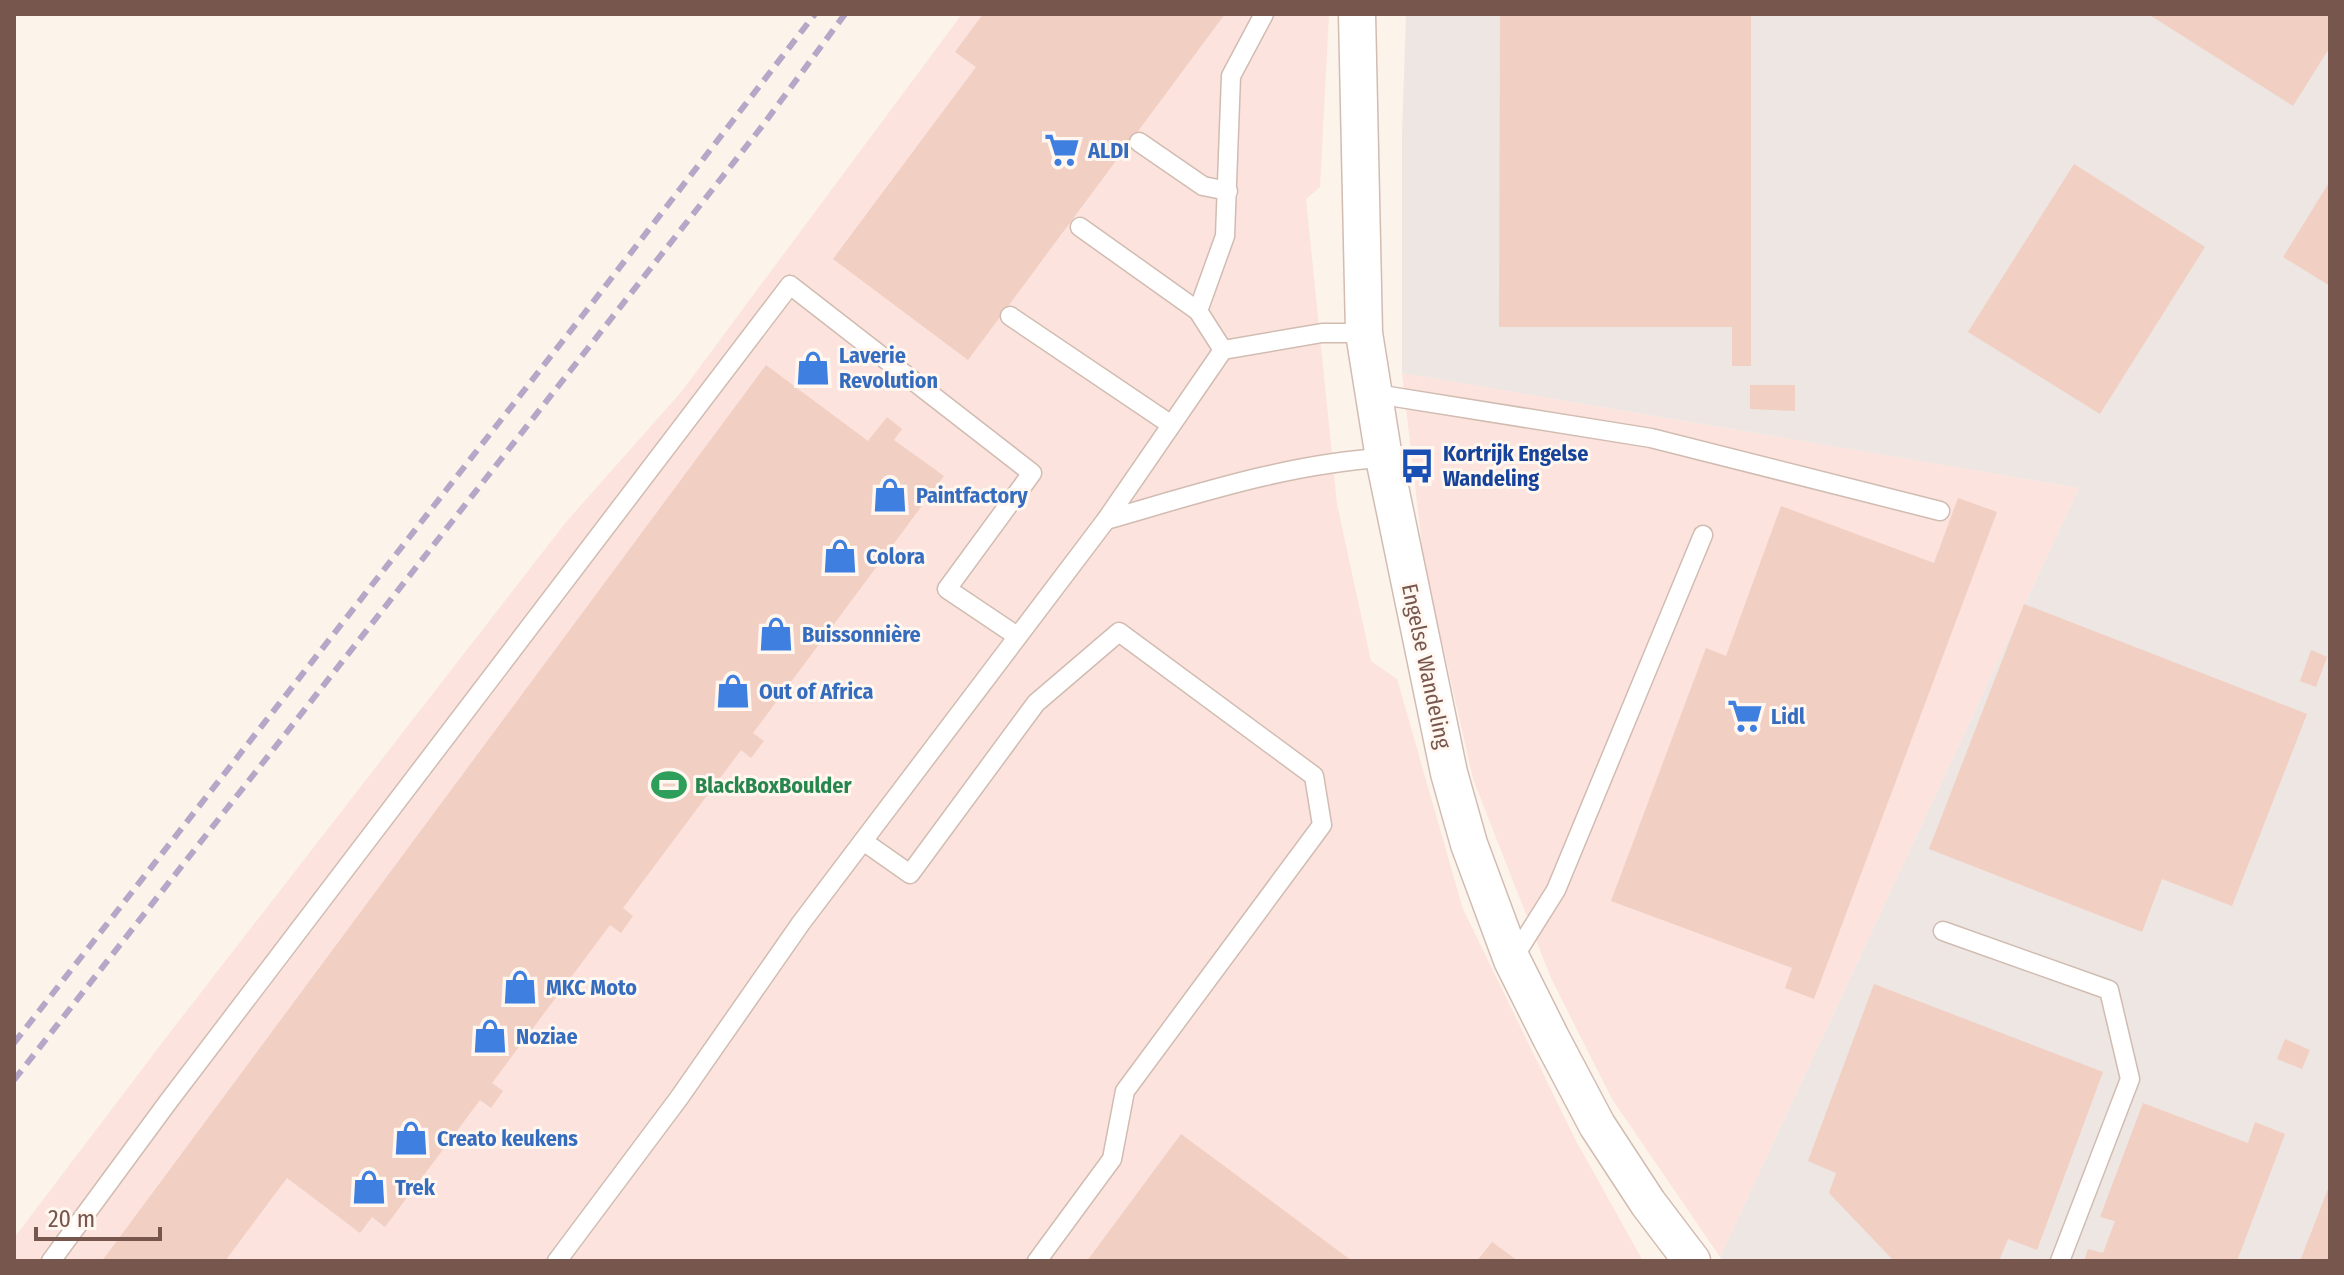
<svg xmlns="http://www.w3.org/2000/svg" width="2344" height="1275" font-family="'Fira Sans Condensed',sans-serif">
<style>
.commercial{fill:#fce3de}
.industrial{fill:#eee6e2}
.building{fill:#f1cfc2}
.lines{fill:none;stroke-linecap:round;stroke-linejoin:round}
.service-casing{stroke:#d1bcb1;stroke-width:21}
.minor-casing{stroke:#d1bcb1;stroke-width:39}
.service{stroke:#fff;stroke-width:18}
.minor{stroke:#fff;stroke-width:36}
.rail{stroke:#b4a7c7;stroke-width:6;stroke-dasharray:12 8;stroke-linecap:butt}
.labels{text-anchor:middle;stroke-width:6;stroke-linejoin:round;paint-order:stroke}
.shop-label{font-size:22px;font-weight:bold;fill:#366cbe;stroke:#fff7f0;text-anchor:start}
.transit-label{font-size:22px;font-weight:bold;fill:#164399;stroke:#fff7f0;text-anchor:start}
.street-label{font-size:22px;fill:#77574d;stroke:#fff7f0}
.leisure-label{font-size:22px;font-weight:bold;fill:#27864d;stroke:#fff7f0;text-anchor:start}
</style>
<rect width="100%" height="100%" fill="#fcf3ea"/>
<g class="commercial">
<polygon points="962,14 1329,14 1320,187 1306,199 1337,504 1371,661 1397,679 1463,909 1575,1139 1643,1261 14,1261 14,1238 168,1035 566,522 682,391"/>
<polygon points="1402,373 2079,488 1720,1257 1612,1099 1551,978 1473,779 1424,563"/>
</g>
<polygon class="industrial" points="1406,14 2330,14 2330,1261 1724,1261 1720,1257 2079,488 1402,373 1402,134"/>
<g class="building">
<polygon points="983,14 1225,14 968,360 833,259 976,67 955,52"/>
<polygon points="1500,14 1751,14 1751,366 1732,366 1732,327 1499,327"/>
<polygon points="2148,14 2330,14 2330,47 2293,106"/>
<polygon points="2074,164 2205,247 2100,414 1968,332"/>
<polygon points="2330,181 2330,286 2283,257"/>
<polygon points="766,365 868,441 887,417 902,429 894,440 944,476 753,733 764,741 751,758 741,750 623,908 633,916 621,933 610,925 492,1083 503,1091 491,1108 480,1100 385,1227 372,1217 360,1233 287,1178 225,1261 102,1261"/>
<polygon points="1750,385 1795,385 1795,411 1750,409"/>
<polygon points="1958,498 1997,512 1814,999 1785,988 1792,968 1611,901 1706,648 1726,656 1781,506 1934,563"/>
<polygon points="2024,604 2307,714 2232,906 2162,879 2142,932 1929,849"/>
<polygon points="2311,650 2327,657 2316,687 2300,681"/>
<polygon points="1874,984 2103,1072 2037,1250 2008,1239 1999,1261 1894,1261 1829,1193 1836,1173 1808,1161"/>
<polygon points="2285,1039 2310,1050 2302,1069 2277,1059"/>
<polygon points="2143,1103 2248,1143 2255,1122 2285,1134 2237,1261 2084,1261 2088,1249 2103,1253 2115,1221 2100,1217"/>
<polygon points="1181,1134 1352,1261 1087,1261"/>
<polygon points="2330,1184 2330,1261 2300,1261"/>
<polygon points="1492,1242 1518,1261 1477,1261"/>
</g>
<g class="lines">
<g class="service-casing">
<g id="service">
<polyline points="1139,142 1203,186 1228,191"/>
<polyline points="1080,227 1198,311 1223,350"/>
<polyline points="1198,311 1225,236 1231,76 1264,14"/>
<polyline points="1010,316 1170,424"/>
<path d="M1364,333H1322L1223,350L1106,520C1197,494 1290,463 1384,458"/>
<polyline points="1376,394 1651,438 1940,511"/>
<polyline points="863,841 910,874 1036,703 1119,632 1314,776 1322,825 1125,1091 1112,1159 1037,1261"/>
<polyline points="1943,931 2109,990 2130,1079 2060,1261"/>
<polyline points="1512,960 1556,890 1703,535"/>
<polyline points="51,1261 168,1102 790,285 1032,473 947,589 1017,636"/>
<polyline points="557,1261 679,1098 801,923 1106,520"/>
</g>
</g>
<g class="minor-casing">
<polyline id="minor" points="1357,14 1364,333 1384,458 1449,773 1469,844 1512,960 1551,1038 1597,1125 1648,1203 1692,1261"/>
</g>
<use href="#service" class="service"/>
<use href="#minor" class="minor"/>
<g class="rail">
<polyline points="14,1043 583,315 815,14"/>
<polyline points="14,1080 763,125 845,14"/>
</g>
</g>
<defs>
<g id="supermarket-bare" transform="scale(2.76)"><path d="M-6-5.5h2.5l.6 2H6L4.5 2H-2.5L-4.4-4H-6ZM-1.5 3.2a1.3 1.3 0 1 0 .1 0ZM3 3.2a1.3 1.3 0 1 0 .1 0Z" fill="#3f7fe0" stroke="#fff7f0" stroke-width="2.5" paint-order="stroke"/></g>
<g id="shop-bare" transform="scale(2.76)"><path d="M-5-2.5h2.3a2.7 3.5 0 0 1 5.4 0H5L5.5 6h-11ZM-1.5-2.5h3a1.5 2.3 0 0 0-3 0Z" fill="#3f7fe0" stroke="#fff7f0" stroke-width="2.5" paint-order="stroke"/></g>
<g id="bus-bare" transform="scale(2.76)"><path d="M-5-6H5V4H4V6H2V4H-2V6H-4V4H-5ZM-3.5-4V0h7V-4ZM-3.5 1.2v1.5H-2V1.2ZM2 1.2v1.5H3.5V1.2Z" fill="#1a4fb4" stroke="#fff7f0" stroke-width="2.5" paint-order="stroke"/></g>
<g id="stadium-bare" transform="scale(2.76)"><path d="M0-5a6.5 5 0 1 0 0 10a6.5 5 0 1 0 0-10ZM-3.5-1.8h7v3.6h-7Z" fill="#2e9e5b" stroke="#fff7f0" stroke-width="2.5" paint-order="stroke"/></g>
</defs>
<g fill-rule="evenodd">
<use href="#supermarket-bare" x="1062" y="150"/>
<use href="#shop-bare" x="813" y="368"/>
<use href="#bus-bare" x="1417" y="466"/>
<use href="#shop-bare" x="890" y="495"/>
<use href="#shop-bare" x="840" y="556"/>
<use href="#shop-bare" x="776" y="634"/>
<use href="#shop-bare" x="733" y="691"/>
<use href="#supermarket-bare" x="1745" y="716"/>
<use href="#stadium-bare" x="669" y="785"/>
<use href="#shop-bare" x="520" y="987"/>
<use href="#shop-bare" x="490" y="1036"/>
<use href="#shop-bare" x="411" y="1138"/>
<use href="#shop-bare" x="369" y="1187"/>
</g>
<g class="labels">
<g class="shop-label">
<text x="1088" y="158">ALDI</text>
<text x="839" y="363">Laverie<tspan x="839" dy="25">Revolution</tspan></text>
<text x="916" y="503">Paintfactory</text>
<text x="866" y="564">Colora</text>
<text x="802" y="642">Buissonnière</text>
<text x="759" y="699">Out of Africa</text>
<text x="1771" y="724">Lidl</text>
<text x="546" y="995">MKC Moto</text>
<text x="516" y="1044">Noziae</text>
<text x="437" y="1146">Creato keukens</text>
<text x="395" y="1195">Trek</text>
</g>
<g class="transit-label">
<text x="1443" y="461">Kortrijk Engelse<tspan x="1443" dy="25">Wandeling</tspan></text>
</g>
<g class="street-label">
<text transform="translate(1427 666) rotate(78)" y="8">Engelse Wandeling</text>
</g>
<g class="leisure-label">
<text x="695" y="793">BlackBoxBoulder</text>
</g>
</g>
<rect width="2344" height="1275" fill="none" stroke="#77574d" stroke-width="32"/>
<path d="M36 1227v12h124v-12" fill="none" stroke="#77574d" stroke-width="4"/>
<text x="48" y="1227" font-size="24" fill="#77574d" stroke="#fff7f0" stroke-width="6" paint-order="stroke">20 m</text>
</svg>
